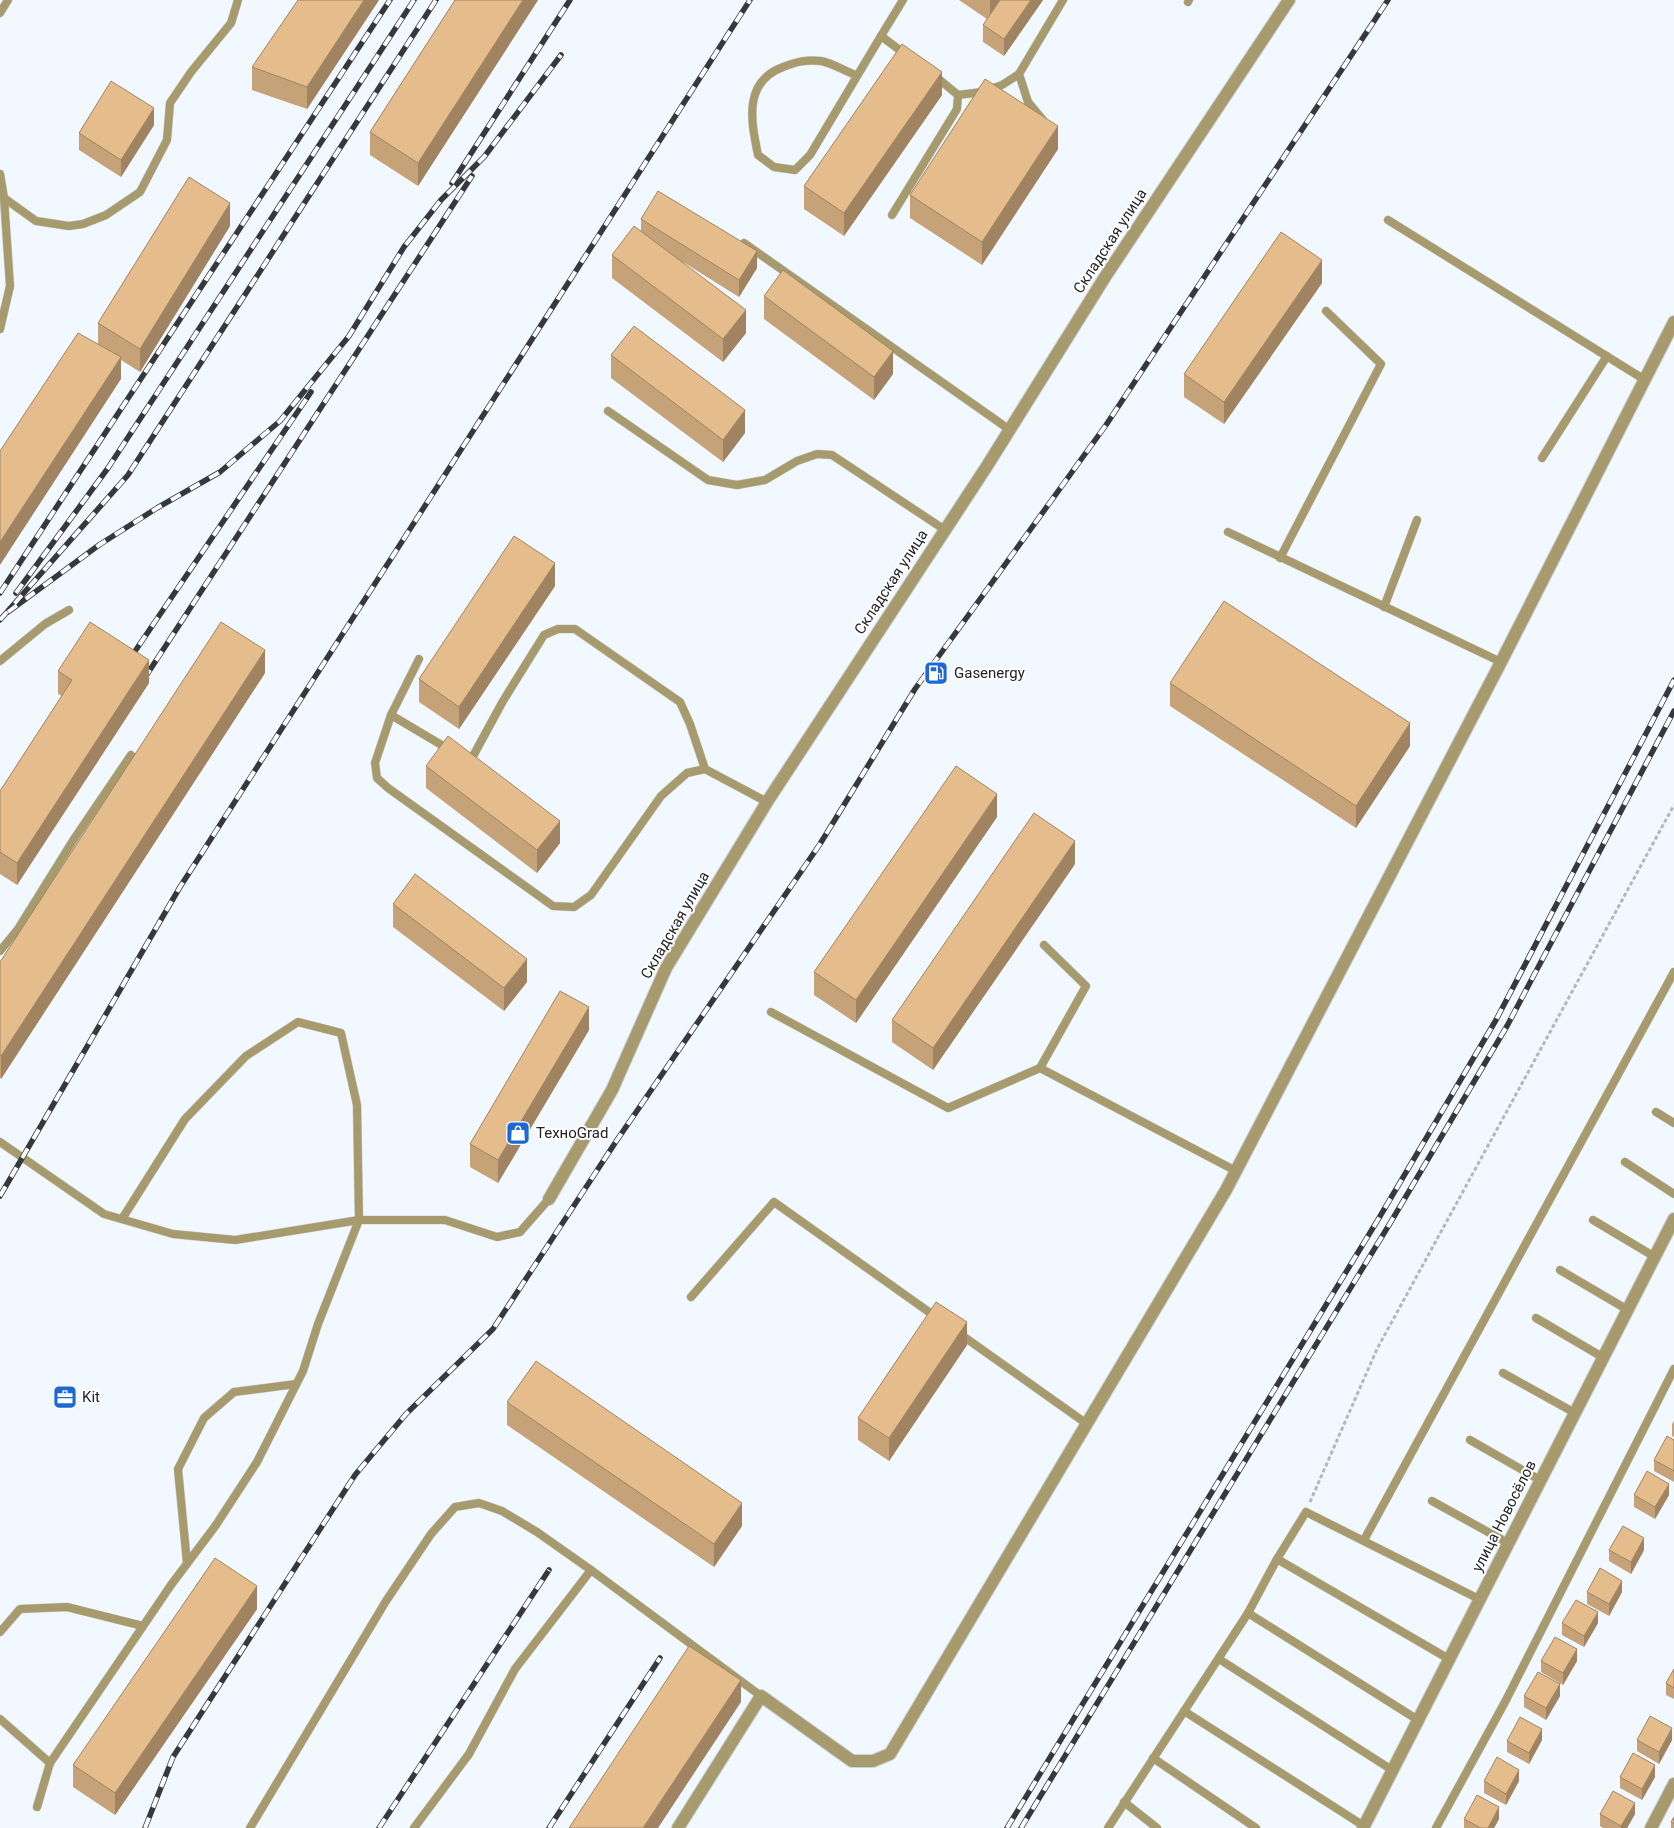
<svg xmlns="http://www.w3.org/2000/svg" width="1674" height="1828" font-family="Roboto,sans-serif">
<style>
.lines{fill:none;stroke-linecap:round;stroke-linejoin:round}
.service-casing{stroke:#ccd2d8;stroke-width:9}
.minor-casing{stroke:#ccd2d8;stroke-width:14}
.tertiary-casing{stroke:#ccd2d8;stroke-width:14}
.path{stroke:#b2b7bc;stroke-width:3;stroke-dasharray:4 2.5;stroke-linecap:butt}
.service{stroke:#a79b6e;stroke-width:8}
.minor{stroke:#a79b6e;stroke-width:12}
.tertiary{stroke:#a79b6e;stroke-width:12}
.rail-casing{stroke:#36393b;stroke-width:5.5}
.rail{stroke:#fff;stroke-width:4;stroke-dasharray:11;stroke-linecap:butt}
.wall{fill:#c5a278}
.shaded-wall{fill:#a08461}
.building{fill:#e5bc8b;stroke:#a08461}
.labels{text-anchor:middle;stroke-width:4;stroke-linejoin:round;paint-order:stroke}
.street-label{font-size:15px;fill:#212325;stroke:#fff}
.poi-label{font-size:15px;fill:#212325;stroke:#fff;text-anchor:start}
</style>
<rect width="100%" height="100%" fill="#f2f8ff"/>
<g class="lines">
<g class="service-casing">
<g id="service">
<polyline points="903,0 881,36 905,54"/>
<polyline points="1188,2 1189,0"/>
<polyline points="0,13 8,0"/>
<polyline points="1019,74 1028,102 1043,120"/>
<path d="M856,75C845,71 832,63 821,61C807,59 796,62 783,67C743,82 751,121 758,155L774,167L795,170L810,155L881,36"/>
<polyline points="958,95 982,92 1002,85 1019,74 1063,0"/>
<polyline points="0,174 4,198 36,221 69,226 83,224 106,215 140,192 167,140 170,103 191,72 231,23 238,0"/>
<polyline points="892,215 957,109 958,95 935,76"/>
<polyline points="1388,220 1645,380"/>
<polyline points="744,243 1010,430"/>
<polyline points="0,329 10,286 4,198"/>
<polyline points="608,411 708,480 737,485 765,480 797,461 817,454 832,455 945,530"/>
<polyline points="1542,458 1607,356"/>
<polyline points="1228,532 1501,662"/>
<polyline points="1280,558 1381,364 1326,311"/>
<polyline points="1384,607 1417,520"/>
<polyline points="419,659 391,715 375,763 377,778 388,788 553,906 574,907 591,895 661,796 687,773 705,769 767,802"/>
<polyline points="0,661 45,624 69,610"/>
<polyline points="391,715 450,750"/>
<polyline points="466,756 472,758 503,701 544,635 558,629 575,629 680,702 690,724 705,769"/>
<polyline points="1044,945 1086,986 1040,1068 1236,1171"/>
<polyline points="0,951 18,929 74,839 131,755"/>
<polyline points="771,1012 948,1108 1040,1068"/>
<polyline points="1656,1112 1674,1123"/>
<polyline points="0,1142 104,1214 173,1234 235,1240 359,1220 445,1220 497,1237 520,1232 549,1199"/>
<polyline points="1625,1162 1674,1194"/>
<polyline points="1593,1220 1655,1257"/>
<polyline points="1560,1270 1628,1310"/>
<polyline points="691,1297 774,1202 936,1317"/>
<polyline points="1536,1318 1604,1358"/>
<polyline points="960,1334 1087,1424"/>
<polyline points="1503,1373 1575,1413"/>
<polyline points="1470,1440 1540,1480"/>
<polyline points="1432,1501 1508,1543"/>
<polyline points="1364,1540 1674,972"/>
<polyline points="1277,1559 1449,1659"/>
<polyline points="187,1563 178,1469 204,1418 234,1392 296,1384"/>
<polyline points="1248,1613 1418,1720"/>
<polyline points="0,1632 20,1609 67,1607 143,1626"/>
<polyline points="1219,1659 1392,1770"/>
<polyline points="1184,1711 1364,1826"/>
<polyline points="0,1719 50,1763"/>
<polyline points="1153,1758 1256,1828"/>
<polyline points="1124,1802 1157,1828"/>
<polyline points="37,1807 50,1763 171,1585 216,1525 257,1462 303,1371 318,1324 359,1220 357,1105 341,1033 298,1022 246,1056 185,1119 122,1219"/>
<polyline points="250,1828 386,1601 431,1534 455,1507 479,1503 502,1511 537,1532 591,1570 761,1696"/>
<polyline points="414,1828 469,1754 515,1669 591,1570"/>
<polyline points="1108,1828 1248,1613 1277,1559 1306,1512 1479,1599"/>
<polyline points="1436,1828 1505,1702 1674,1369"/>
</g>
</g>
<g class="minor-casing">
<g id="minor">
<polyline points="549,1199 612,1090 666,968 767,802 987,466 1105,277 1289,0"/>
<polyline points="678,1828 761,1696 852,1761 873,1761 890,1754 1226,1190 1501,662 1674,322"/>
<polyline points="1651,1828 1674,1784"/>
</g>
</g>
<g class="tertiary-casing">
<polyline id="tertiary" points="1363,1828 1674,1219"/>
</g>
<polyline class="path" points="1310,1502 1377,1349 1674,805"/>
<use href="#service" class="service"/>
<use href="#minor" class="minor"/>
<use href="#tertiary" class="tertiary"/>
<g class="rail-casing">
<g id="rail">
<polyline points="452,183 570,0"/>
<polyline points="0,593 390,0"/>
<polyline points="16,593 108,468 414,0"/>
<polyline points="8,612 99,545 157,508 220,472 280,421 349,336 404,247 441,200 484,157 561,55"/>
<polyline points="0,620 128,475 436,0"/>
<polyline points="127,663 311,392"/>
<polyline points="144,679 472,176"/>
<polyline points="0,1196 180,887 750,0"/>
<polyline points="145,1828 173,1757 355,1475 406,1414 493,1329 617,1140 820,844 915,689 1106,425 1388,0"/>
<polyline points="379,1828 549,1570"/>
<polyline points="549,1828 660,1658"/>
<polyline points="1007,1828 1379,1218 1496,1020 1674,680"/>
<polyline points="1021,1828 1389,1225 1507,1026 1674,711"/>
</g>
</g>
<use href="#rail" class="rail"/>
</g>
<g class="wall">
<polygon points="379,0 307,109 252,90 252,67"/>
<polygon points="455,0 538,0 418,186 370,155 370,132"/>
<polygon points="959,0 1043,0 1004,56 983,42 983,25 987,19"/>
<polygon points="942,95 844,236 804,209 804,186"/>
<polygon points="154,125 121,177 79,150 79,133"/>
<polygon points="1058,149 982,265 910,218 910,195"/>
<polygon points="641,219 757,268 739,297 683,262 746,333 723,362 612,278 612,255 641,230"/>
<polygon points="230,226 140,372 121,360 121,379 98,344 98,323"/>
<polygon points="1322,283 1224,424 1184,397 1184,374"/>
<polygon points="764,296 893,374 874,400 764,319"/>
<polygon points="611,355 745,433 723,462 611,378"/>
<polygon points="555,586 459,729 419,702 419,679"/>
<polygon points="58,671 149,683 17,885 0,874 0,791 62,696 58,694"/>
<polygon points="265,673 1,1079 0,1078 0,962"/>
<polygon points="1170,683 1410,746 1356,828 1170,706"/>
<polygon points="426,766 560,843 537,873 426,788"/>
<polygon points="997,817 856,1023 814,995 814,972"/>
<polygon points="1075,864 933,1070 892,1042 892,1020"/>
<polygon points="393,904 527,982 504,1011 393,927"/>
<polygon points="589,1030 498,1183 470,1167 470,1144"/>
<polygon points="967,1345 889,1461 858,1440 858,1418"/>
<polygon points="507,1402 742,1526 714,1567 507,1425"/>
<polygon points="1674,1421 1674,1437 1672,1436 1672,1424"/>
<polygon points="1674,1440 1674,1482 1654,1471 1654,1460"/>
<polygon points="1634,1495 1669,1495 1655,1519 1634,1507"/>
<polygon points="1609,1550 1644,1550 1631,1574 1609,1561"/>
<polygon points="1587,1592 1622,1592 1609,1616 1587,1604"/>
<polygon points="257,1609 115,1815 73,1787 73,1765"/>
<polygon points="1562,1623 1598,1623 1584,1647 1562,1635"/>
<polygon points="1541,1661 1577,1661 1563,1685 1541,1672"/>
<polygon points="1674,1669 1674,1699 1666,1695 1666,1683"/>
<polygon points="1524,1696 1560,1696 1546,1720 1524,1707"/>
<polygon points="1542,1740 1529,1764 1507,1752 1507,1741"/>
<polygon points="1637,1740 1672,1740 1659,1764 1637,1751"/>
<polygon points="1620,1777 1655,1777 1642,1800 1620,1788"/>
<polygon points="1484,1781 1519,1781 1506,1805 1484,1793"/>
<polygon points="1600,1814 1635,1814 1627,1828 1603,1828 1600,1826"/>
<polygon points="1674,1817 1674,1828 1671,1828 1671,1822"/>
<polygon points="1464,1819 1499,1819 1494,1828 1464,1828"/>
</g>
<g class="shaded-wall">
<polygon points="364,0 379,0 307,109 307,87"/>
<polygon points="523,0 538,0 418,186 418,163"/>
<polygon points="990,0 1005,0 990,22"/>
<polygon points="1031,0 1043,0 1004,56 1004,39"/>
<polygon points="942,72 942,95 844,236 844,213"/>
<polygon points="154,108 154,125 121,177 121,160"/>
<polygon points="1058,126 1058,149 982,265 982,242"/>
<polygon points="230,203 230,226 140,372 140,349"/>
<polygon points="757,251 757,268 739,297 739,280"/>
<polygon points="1322,260 1322,283 1224,424 1224,402"/>
<polygon points="746,310 746,333 723,362 723,339"/>
<polygon points="893,351 893,374 874,400 874,377"/>
<polygon points="121,357 121,379 0,565 0,542"/>
<polygon points="745,410 745,433 723,462 723,440"/>
<polygon points="555,563 555,586 459,729 459,707"/>
<polygon points="265,650 265,673 1,1079 1,1056"/>
<polygon points="149,660 149,683 17,885 17,863"/>
<polygon points="1410,723 1410,746 1356,828 1356,806"/>
<polygon points="997,794 997,817 856,1023 856,1000"/>
<polygon points="560,821 560,843 537,873 537,850"/>
<polygon points="1075,841 1075,864 933,1070 933,1048"/>
<polygon points="527,959 527,982 504,1011 504,988"/>
<polygon points="589,1007 589,1030 498,1183 498,1160"/>
<polygon points="967,1322 967,1345 889,1461 889,1438"/>
<polygon points="1669,1484 1669,1495 1655,1519 1655,1507"/>
<polygon points="742,1503 742,1526 714,1567 714,1544"/>
<polygon points="1644,1538 1644,1550 1631,1574 1631,1562"/>
<polygon points="1622,1581 1622,1592 1609,1616 1609,1604"/>
<polygon points="257,1586 257,1609 115,1815 115,1793"/>
<polygon points="1598,1612 1598,1623 1584,1647 1584,1636"/>
<polygon points="1577,1649 1577,1661 1563,1685 1563,1673"/>
<polygon points="741,1680 741,1702 658,1828 643,1828"/>
<polygon points="1560,1684 1560,1696 1546,1720 1546,1708"/>
<polygon points="1672,1728 1672,1740 1659,1764 1659,1752"/>
<polygon points="1542,1729 1542,1740 1529,1764 1529,1753"/>
<polygon points="1655,1765 1655,1777 1642,1800 1642,1789"/>
<polygon points="1519,1770 1519,1781 1506,1805 1506,1794"/>
<polygon points="1635,1803 1635,1814 1627,1828 1621,1828 1621,1826"/>
<polygon points="1499,1807 1499,1819 1494,1828 1488,1828"/>
</g>
<g class="building">
<polygon points="298,0 364,0 307,87 252,67"/>
<polygon points="455,0 523,0 418,163 370,132"/>
<polygon points="1000,0 1031,0 1004,39 983,25"/>
<polygon points="902,44 942,72 844,213 804,186"/>
<polygon points="985,79 1058,126 982,242 910,195"/>
<polygon points="111,81 154,108 121,160 79,133"/>
<polygon points="189,177 230,203 140,349 98,323"/>
<polygon points="658,191 757,251 739,280 641,219"/>
<polygon points="634,226 746,310 723,339 612,255"/>
<polygon points="1281,232 1322,260 1224,402 1184,374"/>
<polygon points="783,270 893,351 874,377 764,296"/>
<polygon points="634,326 745,410 723,440 611,355"/>
<polygon points="78,333 121,357 0,542 0,451"/>
<polygon points="514,536 555,563 459,707 419,679"/>
<polygon points="1224,601 1410,723 1356,806 1170,683"/>
<polygon points="90,622 149,660 17,863 0,852 0,791 72,680 58,671"/>
<polygon points="221,622 265,650 1,1056 0,1055 0,962"/>
<polygon points="448,736 560,821 537,850 426,766"/>
<polygon points="956,766 997,794 856,1000 814,972"/>
<polygon points="1034,813 1075,841 933,1048 892,1020"/>
<polygon points="415,874 527,959 504,988 393,904"/>
<polygon points="560,991 589,1007 498,1160 470,1144"/>
<polygon points="936,1302 967,1322 889,1438 858,1418"/>
<polygon points="536,1361 742,1503 714,1544 507,1402"/>
<polygon points="1667,1436 1674,1440 1674,1471 1654,1460"/>
<polygon points="1647,1471 1669,1484 1655,1507 1634,1495"/>
<polygon points="1623,1526 1644,1538 1631,1562 1609,1550"/>
<polygon points="215,1558 257,1586 115,1793 73,1765"/>
<polygon points="1600,1568 1622,1581 1609,1604 1587,1592"/>
<polygon points="1576,1600 1598,1612 1584,1636 1562,1623"/>
<polygon points="1555,1637 1577,1649 1563,1673 1541,1661"/>
<polygon points="689,1646 741,1680 643,1828 569,1828"/>
<polygon points="1674,1669 1674,1688 1666,1683"/>
<polygon points="1538,1672 1560,1684 1546,1708 1524,1696"/>
<polygon points="1650,1716 1672,1728 1659,1752 1637,1740"/>
<polygon points="1520,1717 1542,1729 1529,1753 1507,1741"/>
<polygon points="1633,1753 1655,1765 1642,1789 1620,1777"/>
<polygon points="1497,1757 1519,1770 1506,1794 1484,1781"/>
<polygon points="1613,1791 1635,1803 1621,1826 1600,1814"/>
<polygon points="1477,1795 1499,1807 1488,1828 1481,1828 1464,1819"/>
<polygon points="1674,1817 1674,1824 1671,1822"/>
</g>
<defs>
<g id="fuel-square" transform="scale(1.25)"><rect x="-9" y="-9" width="18" height="18" rx="4" fill="#1e68d3" stroke="#fff"/><path d="M-5.5-6h7V0h2V4h1.3V-2.5L3-4.5l.8-.8L6-3V5H2.5V1h-1V6h-7ZM-4.2-4.7v3.2H.2V-4.7Z" fill="#fff"/></g>
<g id="shop-square" transform="scale(1.25)"><rect x="-9" y="-9" width="18" height="18" rx="4" fill="#1e68d3" stroke="#fff"/><path d="M-5-2.5h2.3a2.7 3.5 0 0 1 5.4 0H5L5.5 6h-11ZM-1.5-2.5h3a1.5 2.3 0 0 0-3 0Z" fill="#fff"/></g>
<g id="office-square" transform="scale(1.25)"><rect x="-9" y="-9" width="18" height="18" rx="4" fill="#1e68d3" stroke="#fff"/><path d="M-6-3h4V-5.5h4V-3h4V5H-6ZM-1-4.5V-3h2v-1.5ZM-6 0V1H6V0Z" fill="#fff"/></g>
</defs>
<g fill-rule="evenodd">
<use href="#fuel-square" x="936" y="673"/>
<use href="#shop-square" x="518" y="1133"/>
<use href="#office-square" x="65" y="1397"/>
</g>
<g class="labels">
<g class="street-label">
<text transform="translate(1110 241) rotate(-57)" y="5">Складская улица</text>
<text transform="translate(891 582) rotate(-57)" y="5">Складская улица</text>
<text transform="translate(675 925) rotate(-60)" y="5">Складская улица</text>
<text transform="translate(1504 1516) rotate(-63)" y="5">улица Новосёлов</text>
</g>
<g class="poi-label">
<text x="954" y="678">Gasenergy</text>
<text x="536" y="1138">ТехноGrad</text>
<text x="82" y="1402">Kit</text>
</g>
</g>
</svg>
